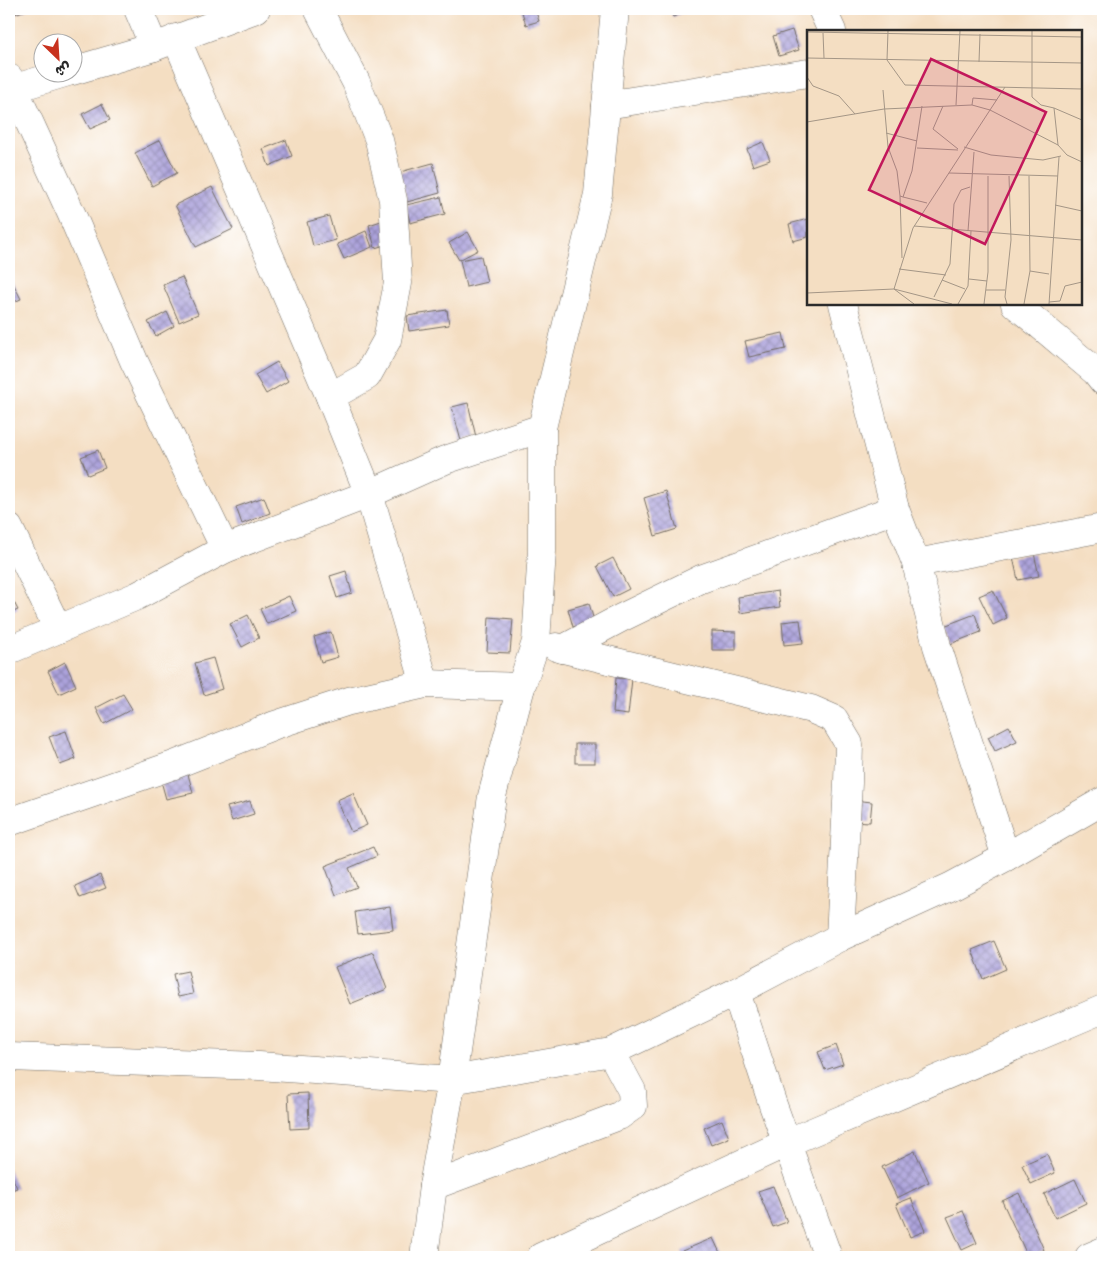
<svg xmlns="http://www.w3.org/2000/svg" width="1112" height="1266" font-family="'Playpen Sans','Playpen Sans Arabic',sans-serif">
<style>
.building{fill:url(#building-cross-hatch)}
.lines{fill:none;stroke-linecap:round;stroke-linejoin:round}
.street-casing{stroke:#716a60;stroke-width:29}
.street{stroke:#fff;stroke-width:28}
.inset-road{fill:none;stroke:#a49686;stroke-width:1}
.view{fill:#c2185b;fill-opacity:0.15;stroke:#c2185b;stroke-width:2.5}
.inset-edge{fill:none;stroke:#2b2b2b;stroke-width:2.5}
</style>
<defs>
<pattern id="building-cross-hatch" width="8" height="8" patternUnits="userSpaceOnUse" patternTransform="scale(1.25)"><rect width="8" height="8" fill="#aca2db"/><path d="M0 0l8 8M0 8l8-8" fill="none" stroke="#8c84b2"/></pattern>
</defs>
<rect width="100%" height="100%" fill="#fff"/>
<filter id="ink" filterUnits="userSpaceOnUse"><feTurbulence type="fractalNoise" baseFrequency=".02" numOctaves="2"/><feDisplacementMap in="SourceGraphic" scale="10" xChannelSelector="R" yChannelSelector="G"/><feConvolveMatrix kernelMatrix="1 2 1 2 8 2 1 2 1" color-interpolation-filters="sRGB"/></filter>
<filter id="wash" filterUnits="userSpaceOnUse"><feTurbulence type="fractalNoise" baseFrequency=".0096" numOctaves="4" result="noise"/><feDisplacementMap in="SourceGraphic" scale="20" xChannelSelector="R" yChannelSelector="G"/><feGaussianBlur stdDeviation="1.12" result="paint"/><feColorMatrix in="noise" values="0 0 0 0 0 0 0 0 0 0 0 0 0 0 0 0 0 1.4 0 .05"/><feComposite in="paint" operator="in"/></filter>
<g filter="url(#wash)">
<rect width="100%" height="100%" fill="#f4dec2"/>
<g id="blocks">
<g class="building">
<polygon points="9,9 29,9 9,16"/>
<polygon points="521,9 535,9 539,21 526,25"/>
<polygon points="669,9 691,9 673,17"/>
<polygon points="792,30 799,50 779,56 773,36"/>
<polygon points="102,104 110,120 90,129 82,114"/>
<polygon points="160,140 177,173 152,186 135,153"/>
<polygon points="286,140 292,156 269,166 263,149"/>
<polygon points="763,142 770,160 753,166 747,149"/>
<polygon points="433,163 440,193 407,202 400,172"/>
<polygon points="212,187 233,229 196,247 175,205"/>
<polygon points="441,197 445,214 410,223 406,205"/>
<polygon points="329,216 336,240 313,246 307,222"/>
<polygon points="808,219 808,237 793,241 789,224"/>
<polygon points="384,220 391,243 375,248 369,225"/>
<polygon points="366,231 372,247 344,259 337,244"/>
<polygon points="468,232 478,250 459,260 449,243"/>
<polygon points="481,256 487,282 466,287 460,260"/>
<polygon points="182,277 198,314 179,322 163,285"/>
<polygon points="12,281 21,299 9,304 9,283"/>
<polygon points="447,310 449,325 409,331 407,316"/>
<polygon points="167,312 174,326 156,336 148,322"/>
<polygon points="783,333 786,349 749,357 745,341"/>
<polygon points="277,362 288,381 266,394 255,375"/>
<polygon points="468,403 476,437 461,441 452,407"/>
<polygon points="98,450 105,468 88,475 81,457"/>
<polygon points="666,491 677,529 655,536 644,498"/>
<polygon points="264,497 270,513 242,524 236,507"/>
<polygon points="1034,553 1039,576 1018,580 1013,557"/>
<polygon points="613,558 629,589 613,597 597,566"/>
<polygon points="346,571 352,593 337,598 330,576"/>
<polygon points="993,590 1007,618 993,625 979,596"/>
<polygon points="778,591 780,607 740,613 738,597"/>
<polygon points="9,593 18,610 9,614"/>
<polygon points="289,596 296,611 267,624 260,609"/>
<polygon points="589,603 594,621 573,627 568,609"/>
<polygon points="975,614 981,632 950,644 944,626"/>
<polygon points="248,615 259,638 242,647 230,624"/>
<polygon points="489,617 513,619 510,653 487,652"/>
<polygon points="800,620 803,643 784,645 782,622"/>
<polygon points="712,631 736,632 736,650 712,650"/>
<polygon points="331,632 338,657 321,662 314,637"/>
<polygon points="213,658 222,689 204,695 195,663"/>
<polygon points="65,662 76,686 59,694 48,671"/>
<polygon points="616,678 632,679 628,715 613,713"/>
<polygon points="123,694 132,709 104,724 96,708"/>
<polygon points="1009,726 1017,741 995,751 988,737"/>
<polygon points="66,731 76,759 60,765 49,737"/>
<rect x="575" y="744" width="20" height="19"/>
<polygon points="188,774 193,793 166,799 161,781"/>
<polygon points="353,793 367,825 351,832 337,800"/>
<polygon points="853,800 872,802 870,822 851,821"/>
<polygon points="250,801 254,814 232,821 227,807"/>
<polygon points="373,847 377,856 349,868 357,887 336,895 325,866"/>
<polygon points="100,875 106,888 80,898 75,886"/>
<polygon points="390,907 393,930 358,934 355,912"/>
<polygon points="994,941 1006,969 983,979 972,950"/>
<polygon points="373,952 387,989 350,1004 335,967"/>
<polygon points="188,971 193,994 178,997 173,974"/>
<polygon points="836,1045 843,1064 825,1070 818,1052"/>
<polygon points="308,1093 309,1128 290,1129 288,1094"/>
<polygon points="722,1120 729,1138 711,1145 704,1128"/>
<polygon points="915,1151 929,1182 897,1198 882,1167"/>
<polygon points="1047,1154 1055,1173 1031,1184 1022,1165"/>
<polygon points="9,1169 17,1188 9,1191"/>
<polygon points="1075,1179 1086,1203 1055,1218 1044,1194"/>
<polygon points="773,1186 787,1222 773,1227 758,1191"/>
<polygon points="1019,1193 1044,1250 1028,1257 1002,1201"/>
<polygon points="911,1198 925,1231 910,1237 896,1204"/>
<polygon points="963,1211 977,1243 962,1250 947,1217"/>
<polygon points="713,1238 722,1257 684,1257 682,1251"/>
</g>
</g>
</g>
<g filter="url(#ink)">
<use href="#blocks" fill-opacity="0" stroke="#716a60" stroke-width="1"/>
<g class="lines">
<g class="street-casing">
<g id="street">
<polyline points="138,9 154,47"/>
<polyline points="318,9 356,82 379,140 393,200 398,283 387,340 367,376 330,397"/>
<polyline points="822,9 832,31"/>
<polyline points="176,38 330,397 369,494 425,684"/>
<polyline points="72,71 154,47 256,9"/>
<polyline points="9,78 72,215 134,361 225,549"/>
<polyline points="9,90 68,72"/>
<polyline points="606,105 808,73"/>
<polyline points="843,304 895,509 916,563 937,646 1006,857"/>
<polyline points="1015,304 1096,372 1103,381"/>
<polyline points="9,528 58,629"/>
<polyline points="916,563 1103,528"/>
<polyline points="556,647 563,649 621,618 701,579 895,509"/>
<polyline points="563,649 811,709 834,719 849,744 848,783 840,937"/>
<polyline points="9,650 137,596 225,549 369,494 445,460 542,428"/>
<polyline points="9,822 174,765 275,725 349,701 425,684 521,687"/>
<polyline points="736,992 773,1105 828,1257"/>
<polyline points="9,1057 259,1066 452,1080 611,1052 736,992 840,937 950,887 1006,857 1103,801"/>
<polyline points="433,1186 619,1116 633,1106 632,1091 611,1052"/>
<polyline points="424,1257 433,1186 452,1080 492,796 521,687 536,642 542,551 542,428 598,194 615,9"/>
<polyline points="541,1257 786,1143 1103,1009"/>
<polyline points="1089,1257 1103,1251"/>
</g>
</g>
<use href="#street" class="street"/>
</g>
</g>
<g transform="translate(807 30)">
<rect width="275" height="275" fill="#f4dec2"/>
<path class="inset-road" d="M81,1L80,30L98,55L275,59M225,1V67L234,75L247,78L251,115L260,125L275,132M0,2L275,7M16,3L17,28M0,28L275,33M172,32L173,4M0,47L6,56L32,66L48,84M76,60L81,117L90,141L93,166L95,228M149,75L153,1M165,75L166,68L190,70M136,76L126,99L151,119M247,78L275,90M0,92L77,79L165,75L183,80L251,115M79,103L110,111M157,117L184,125L236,130L254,126M110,118L151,120M142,143L251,146M93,166L96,167L105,141L115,76M96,167L120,173M248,175L275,181M107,196L275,210M161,201L167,122M92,239L139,245M223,241L242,244M162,249L180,251M135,250L158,259M179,260H198M0,263L87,259L145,274M127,267L143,234L147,174L154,160L163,157M242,272L253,271L258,256L275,252M107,274L87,259L106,198L198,57M151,274L161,256L164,201M177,274L181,242V146M200,274L198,267L204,210L202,146M217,274L223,241L222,146M242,274L252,127"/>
<path class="view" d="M124,29L239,82L178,214L62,160Z"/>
<rect width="275" height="275" class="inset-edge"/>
</g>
<rect width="1112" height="1266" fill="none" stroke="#fff" stroke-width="30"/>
<g transform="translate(58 58) rotate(155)"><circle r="24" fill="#ffffff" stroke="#aaaaaa"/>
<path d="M0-4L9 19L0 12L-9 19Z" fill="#c8321e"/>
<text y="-8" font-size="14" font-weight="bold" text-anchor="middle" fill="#2b2b2b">ش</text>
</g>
</svg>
